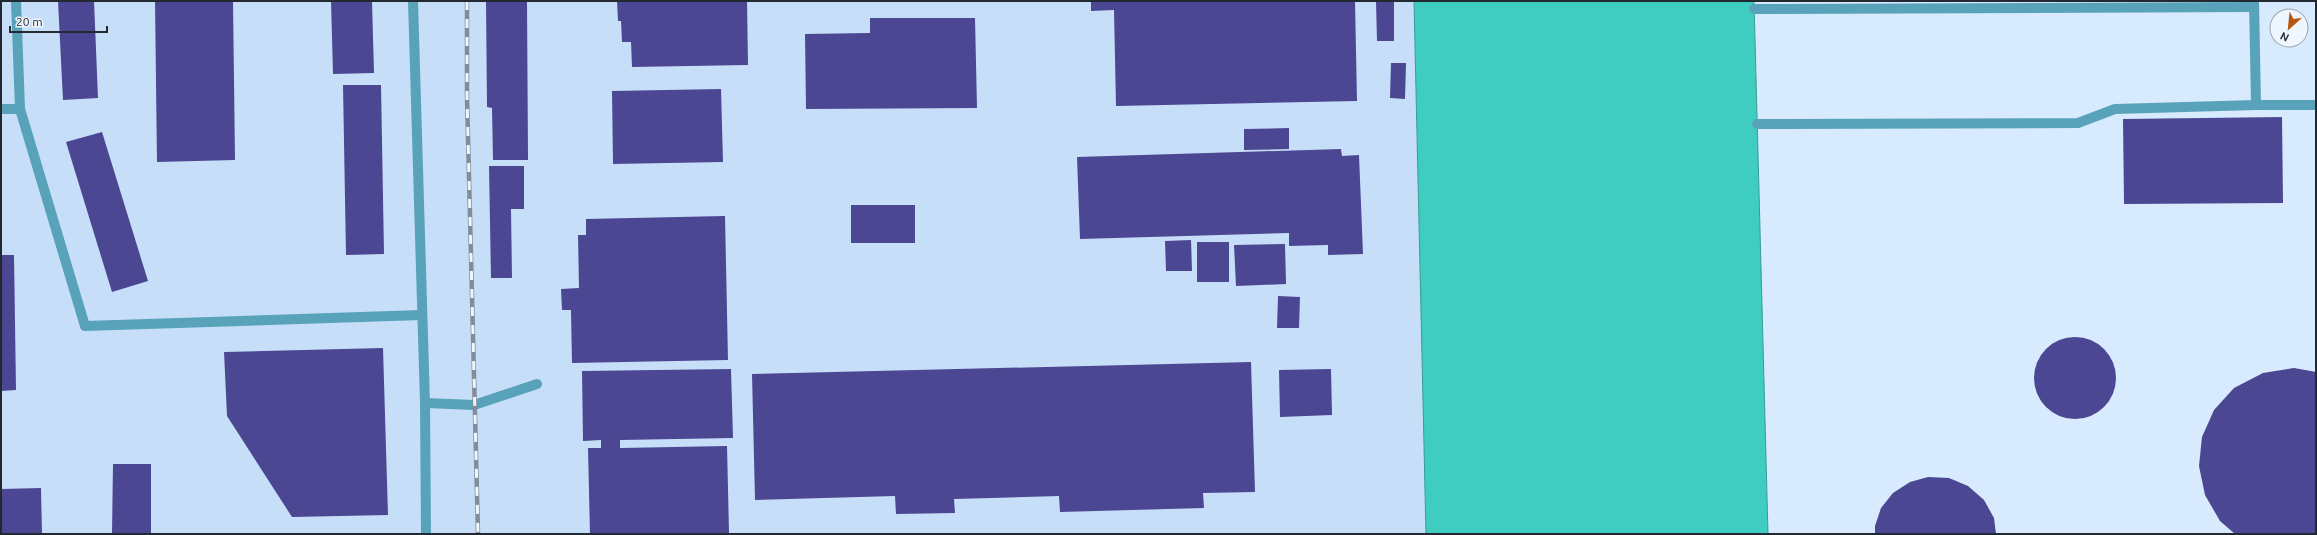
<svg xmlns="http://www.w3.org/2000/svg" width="2317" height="535" font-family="Ubuntu,sans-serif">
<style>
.built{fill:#c7def8}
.water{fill:#40cdc1;stroke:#379c96}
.building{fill:#4b4792}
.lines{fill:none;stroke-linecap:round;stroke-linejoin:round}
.service{stroke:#58a3b9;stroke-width:10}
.tertiary{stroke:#58a3b9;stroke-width:10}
.rail-casing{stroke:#818d9b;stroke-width:4.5}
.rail{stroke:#eef6fe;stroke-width:3;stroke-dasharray:9;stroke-linecap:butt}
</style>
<rect width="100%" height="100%" fill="#d8eafd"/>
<polygon class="built" points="1,1 1414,1 1426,534 1,534"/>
<polygon class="water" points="1414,1 1754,1 1768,534 1426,534"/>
<g class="building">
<polygon points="58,1 94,1 98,98 63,100"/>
<polygon points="155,1 233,1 235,160 157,162"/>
<polygon points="331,1 372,1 374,73 333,74"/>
<polygon points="486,1 527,1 528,160 493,160 492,108 487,107"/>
<polygon points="617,1 747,1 748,65 632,67 631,42 622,42 621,21 618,21"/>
<polygon points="1091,1 1355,1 1357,101 1116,106 1114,10 1091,11"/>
<polygon points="1376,1 1394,1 1394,41 1377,41"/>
<polygon points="870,18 975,18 977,108 806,109 805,34 870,33"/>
<polygon points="1391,63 1406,63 1405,99 1390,98"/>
<polygon points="343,85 381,85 384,254 346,255"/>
<polygon points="721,89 723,162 613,164 612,91"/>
<polygon points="2282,117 2283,203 2124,204 2123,119"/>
<polygon points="1289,128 1289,149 1244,150 1244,129"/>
<polygon points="102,132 148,281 112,292 66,142"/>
<polygon points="1341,149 1342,156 1359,155 1363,254 1328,255 1328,245 1289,246 1289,233 1080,239 1077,157"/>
<polygon points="489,166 524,166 524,209 511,209 512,278 491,278"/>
<rect x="851" y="205" width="64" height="38"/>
<polygon points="725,216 728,360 572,363 571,310 562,310 561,289 579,288 578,235 586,235 586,219"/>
<polygon points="1191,240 1192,271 1166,271 1165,241"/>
<rect x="1197" y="242" width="32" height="40"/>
<polygon points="1285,244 1286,284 1236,286 1234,245"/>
<polygon points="1,255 14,255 16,390 1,391"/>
<polygon points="1278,296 1300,297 1299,328 1277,328"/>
<circle cx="2075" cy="378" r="41"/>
<polygon points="383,348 388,515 292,517 227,416 224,352"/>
<polygon points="1251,362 1255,492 1203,493 1204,508 1060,512 1059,496 954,499 955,513 896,514 895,496 755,500 752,374"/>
<polygon points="2294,368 2316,372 2316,534 2235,534 2220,521 2205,495 2199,466 2202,437 2214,410 2234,388 2263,373"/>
<polygon points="731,369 733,438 620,440 620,448 727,446 729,533 590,534 588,448 601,448 601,440 583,441 582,371"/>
<polygon points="1331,369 1332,415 1280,417 1279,370"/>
<polygon points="113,464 151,464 151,534 112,534"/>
<polygon points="1928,477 1949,478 1968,486 1984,500 1994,518 1996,534 1875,534 1875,526 1881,508 1893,493 1910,482"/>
<polygon points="41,488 42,534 1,534 1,489"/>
</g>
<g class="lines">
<g class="service">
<polyline points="16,1 20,109"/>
<polyline points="1754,9 2254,7"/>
<polyline points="2256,105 2316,105"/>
<polyline points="1,109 20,109 85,326 422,315"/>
<polyline points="1757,124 2078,123 2115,109 2256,105 2254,1"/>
<polyline points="425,403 474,405 537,384"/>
</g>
<polyline class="tertiary" points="413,1 425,403 426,534"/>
<g class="rail-casing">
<polyline id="rail" points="467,1 467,97 478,534"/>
</g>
<use href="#rail" class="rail"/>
</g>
<rect width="2317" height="535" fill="none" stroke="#232931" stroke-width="4"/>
<g transform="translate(2289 28) rotate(207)"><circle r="19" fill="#eef6fe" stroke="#9da4ac"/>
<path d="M0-3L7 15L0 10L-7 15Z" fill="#b6570d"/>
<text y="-6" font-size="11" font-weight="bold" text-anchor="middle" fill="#232931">N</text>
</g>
<path d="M10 26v6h97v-6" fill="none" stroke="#232931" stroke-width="2"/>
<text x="16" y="26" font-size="12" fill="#232931" stroke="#eef6fe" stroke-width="3" paint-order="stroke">20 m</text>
</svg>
